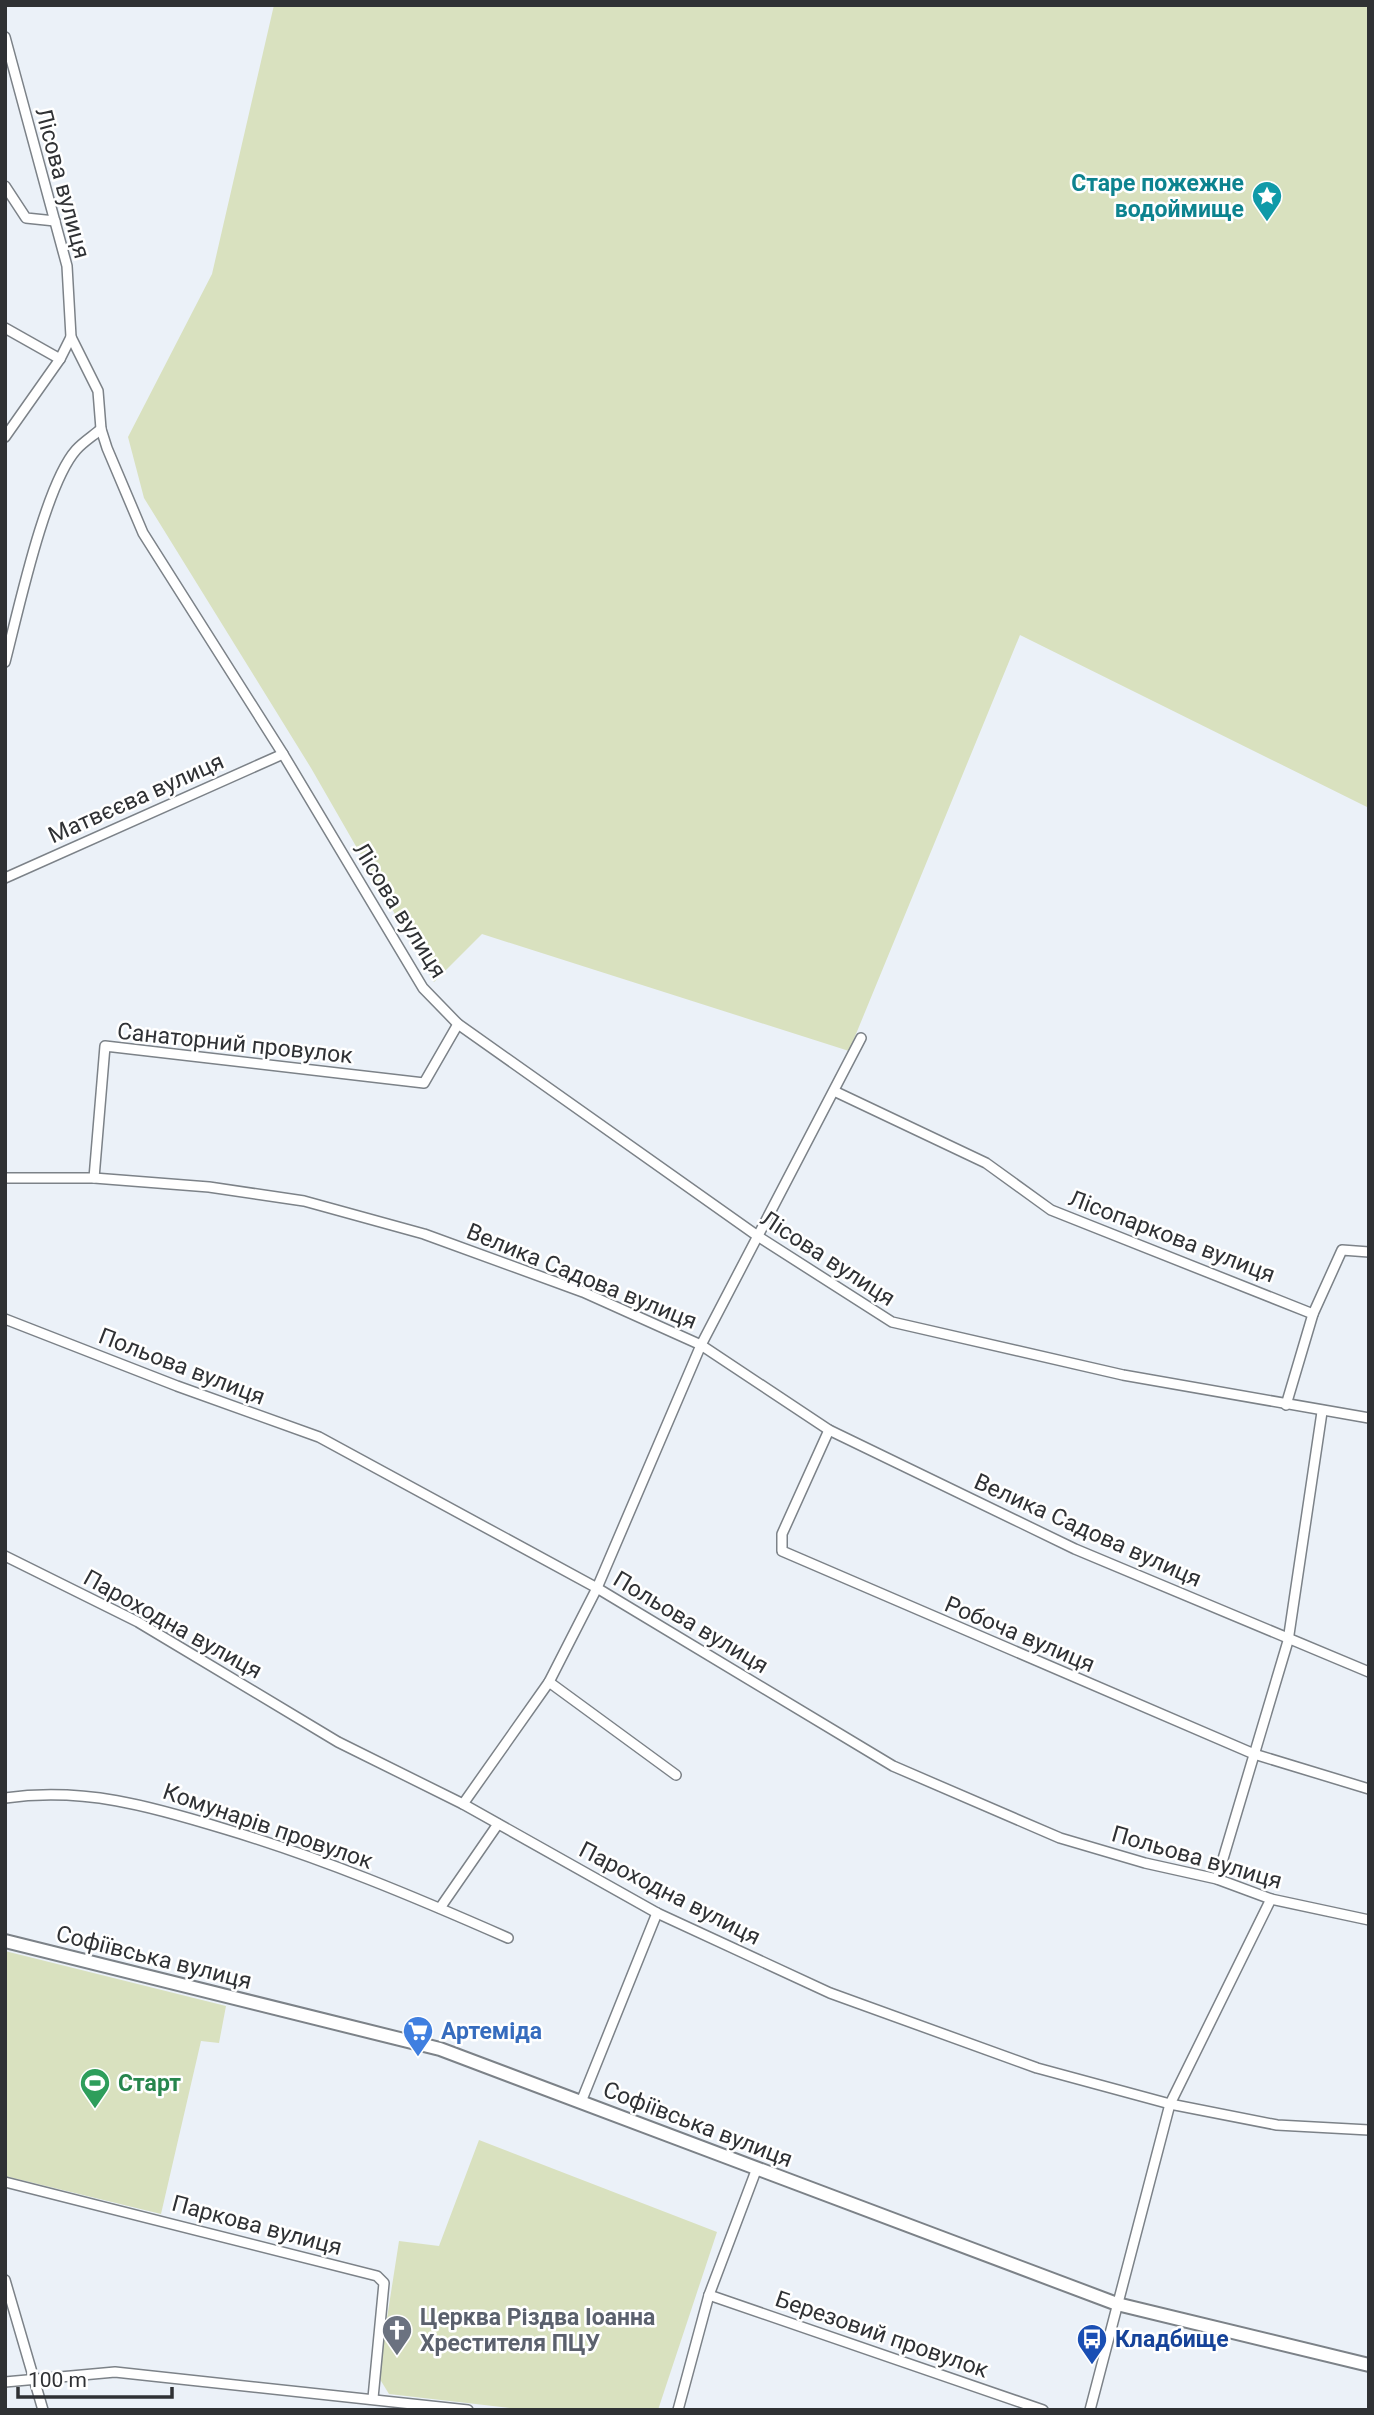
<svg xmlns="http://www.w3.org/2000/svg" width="1374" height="2415" font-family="Roboto,sans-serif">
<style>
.green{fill:#d9e1bf}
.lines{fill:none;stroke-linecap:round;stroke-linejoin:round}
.street-casing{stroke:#7c8288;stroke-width:12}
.secondary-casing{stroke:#7c8288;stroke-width:16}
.street{stroke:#fff;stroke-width:9}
.secondary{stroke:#fff;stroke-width:12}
.labels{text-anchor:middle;stroke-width:5;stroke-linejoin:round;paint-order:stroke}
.street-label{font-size:23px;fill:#2f3134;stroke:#fff}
.culture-label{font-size:23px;font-weight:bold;fill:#0d838f;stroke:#fff;text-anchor:end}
.shop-label{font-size:23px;font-weight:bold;fill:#366cbe;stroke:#fff;text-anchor:start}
.leisure-label{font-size:23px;font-weight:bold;fill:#27864d;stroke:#fff;text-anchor:start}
.worship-label{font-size:23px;font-weight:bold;fill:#5b616d;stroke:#fff;text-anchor:start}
.transit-label{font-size:23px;font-weight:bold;fill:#164399;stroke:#fff;text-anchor:start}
</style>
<rect width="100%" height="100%" fill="#ebf1f8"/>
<g class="green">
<polygon points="274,5 1369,5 1369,808 1020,635 849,1051 482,934 434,982 311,768 144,498 128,437 212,274"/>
<polygon points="5,1951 226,2006 219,2043 201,2041 161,2214 5,2176"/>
<polygon points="479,2140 717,2232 658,2410 527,2410 389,2394 378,2376 399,2241 439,2246"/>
</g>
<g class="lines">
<g class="street-casing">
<g id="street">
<polyline points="5,37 67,266 71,337 98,391 101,429 107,448 143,533 283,754 423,988 458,1024 759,1237 892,1322 1123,1375 1369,1418"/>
<polyline points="5,186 26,218 55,221"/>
<polyline points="5,328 60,359"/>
<polyline points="5,437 60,359 71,337"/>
<path d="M5,662C18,612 45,485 76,450C83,442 93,436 101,429"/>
<polyline points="5,878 283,754"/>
<polyline points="834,1091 986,1163 1051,1210 1313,1314"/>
<polyline points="5,1178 94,1178 209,1187 304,1201 424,1234 583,1292 701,1345 829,1430 1075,1549 1369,1672"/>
<polyline points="94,1178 105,1046 424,1083 458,1024"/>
<polyline points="5,1319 177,1386 319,1437 597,1588 893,1766 1060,1838 1145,1863 1217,1879 1271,1899 1369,1920"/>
<polyline points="1286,1405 1313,1314 1342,1250 1369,1252"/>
<polyline points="829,1430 782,1534 782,1551 1254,1754 1369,1789"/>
<polyline points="5,1556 138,1622 338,1742 463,1804 657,1913 830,1993 1037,2068 1170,2104 1277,2125 1369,2130"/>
<polyline points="549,1682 676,1775"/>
<path d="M5,1798C84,1787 150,1806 225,1829C322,1858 415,1897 508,1938"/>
<polyline points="463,1804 549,1682 597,1588 701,1345 861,1038"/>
<polyline points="1217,1879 1288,1641 1322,1412"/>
<polyline points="440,1908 498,1824"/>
<polyline points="581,2102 657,1913"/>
<polyline points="5,2182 377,2276 384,2283 373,2398"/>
<polyline points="5,2280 43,2410"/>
<polyline points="709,2295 1043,2410"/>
<polyline points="5,2382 115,2372 468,2410"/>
<polyline points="678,2410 709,2295 757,2168"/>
<polyline points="1090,2410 1170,2104 1271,1899"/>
</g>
</g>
<g class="secondary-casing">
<polyline id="secondary" points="5,1941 440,2049 1117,2304 1369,2365"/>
</g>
<use href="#street" class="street"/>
<use href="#secondary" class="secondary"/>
</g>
<defs>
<g id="sight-pin" transform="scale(1.575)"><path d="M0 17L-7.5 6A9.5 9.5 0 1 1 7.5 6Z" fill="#0f9aa8" stroke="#fff"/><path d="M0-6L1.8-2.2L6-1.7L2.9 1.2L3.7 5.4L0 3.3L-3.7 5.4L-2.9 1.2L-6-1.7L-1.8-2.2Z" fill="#fff"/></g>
<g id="supermarket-pin" transform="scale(1.575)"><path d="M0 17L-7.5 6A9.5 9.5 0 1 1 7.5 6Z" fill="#3f7fe0" stroke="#fff"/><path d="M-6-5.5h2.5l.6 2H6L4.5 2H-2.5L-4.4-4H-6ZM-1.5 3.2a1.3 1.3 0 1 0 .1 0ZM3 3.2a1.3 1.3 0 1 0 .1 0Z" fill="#fff"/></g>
<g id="stadium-pin" transform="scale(1.575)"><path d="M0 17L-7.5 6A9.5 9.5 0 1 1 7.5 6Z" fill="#2e9e5b" stroke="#fff"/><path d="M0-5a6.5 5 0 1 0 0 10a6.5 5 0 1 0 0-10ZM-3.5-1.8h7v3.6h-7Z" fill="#fff"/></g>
<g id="church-pin" transform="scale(1.575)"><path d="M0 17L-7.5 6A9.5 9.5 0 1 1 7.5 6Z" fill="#6b7280" stroke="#fff"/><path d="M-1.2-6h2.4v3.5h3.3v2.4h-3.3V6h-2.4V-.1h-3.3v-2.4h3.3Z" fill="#fff"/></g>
<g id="bus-pin" transform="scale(1.575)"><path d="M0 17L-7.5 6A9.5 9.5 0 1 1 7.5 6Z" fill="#1a4fb4" stroke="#fff"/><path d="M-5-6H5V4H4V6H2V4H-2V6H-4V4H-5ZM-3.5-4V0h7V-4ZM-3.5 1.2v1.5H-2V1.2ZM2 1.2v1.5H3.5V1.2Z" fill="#fff"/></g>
</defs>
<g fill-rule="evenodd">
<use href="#sight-pin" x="1267" y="196"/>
<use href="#supermarket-pin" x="418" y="2031"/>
<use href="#stadium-pin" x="95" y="2083"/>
<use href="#church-pin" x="397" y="2330"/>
<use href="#bus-pin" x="1092" y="2339"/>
</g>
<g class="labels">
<g class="street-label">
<text transform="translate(63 183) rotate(75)" y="8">Лісова вулиця</text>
<text transform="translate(136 798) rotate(-24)" y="8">Матвєєва вулиця</text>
<text transform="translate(400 910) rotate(58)" y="8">Лісова вулиця</text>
<text transform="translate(235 1043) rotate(6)" y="8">Санаторний провулок</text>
<text transform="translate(1172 1236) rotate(21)" y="8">Лісопаркова вулиця</text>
<text transform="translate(828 1258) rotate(33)" y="8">Лісова вулиця</text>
<text transform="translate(582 1276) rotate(22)" y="8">Велика Садова вулиця</text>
<text transform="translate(182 1366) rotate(21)" y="8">Польова вулиця</text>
<text transform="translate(1088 1530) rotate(24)" y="8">Велика Садова вулиця</text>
<text transform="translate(691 1622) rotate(31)" y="8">Польова вулиця</text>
<text transform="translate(173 1624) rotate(29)" y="8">Пароходна вулиця</text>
<text transform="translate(1020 1634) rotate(23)" y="8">Робоча вулиця</text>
<text transform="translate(268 1826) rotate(19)" y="8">Комунарів провулок</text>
<text transform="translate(1197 1857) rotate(16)" y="8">Польова вулиця</text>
<text transform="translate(670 1893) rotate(27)" y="8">Пароходна вулиця</text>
<text transform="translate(154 1957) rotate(14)" y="8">Софіївська вулиця</text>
<text transform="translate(698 2124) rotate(21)" y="8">Софіївська вулиця</text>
<text transform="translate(257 2225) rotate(15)" y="8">Паркова вулиця</text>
<text transform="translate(882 2334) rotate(19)" y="8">Березовий провулок</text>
</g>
<g class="culture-label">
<text x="1244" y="191">Старе пожежне<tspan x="1244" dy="26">водоймище</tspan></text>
</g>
<g class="shop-label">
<text x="441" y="2039">Артеміда</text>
</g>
<g class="leisure-label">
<text x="118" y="2091">Старт</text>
</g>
<g class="worship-label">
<text x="420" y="2325">Церква Різдва Іоанна<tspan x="420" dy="26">Хрестителя ПЦУ</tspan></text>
</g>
<g class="transit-label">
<text x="1115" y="2347">Кладбище</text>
</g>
</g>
<rect width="1374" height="2415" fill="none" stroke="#2f3134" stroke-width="14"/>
<path d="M18 2387v10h154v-10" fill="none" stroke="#2f3134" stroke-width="3.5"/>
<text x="28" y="2387" font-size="21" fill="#2f3134" stroke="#ffffff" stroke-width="5" paint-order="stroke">100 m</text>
</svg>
